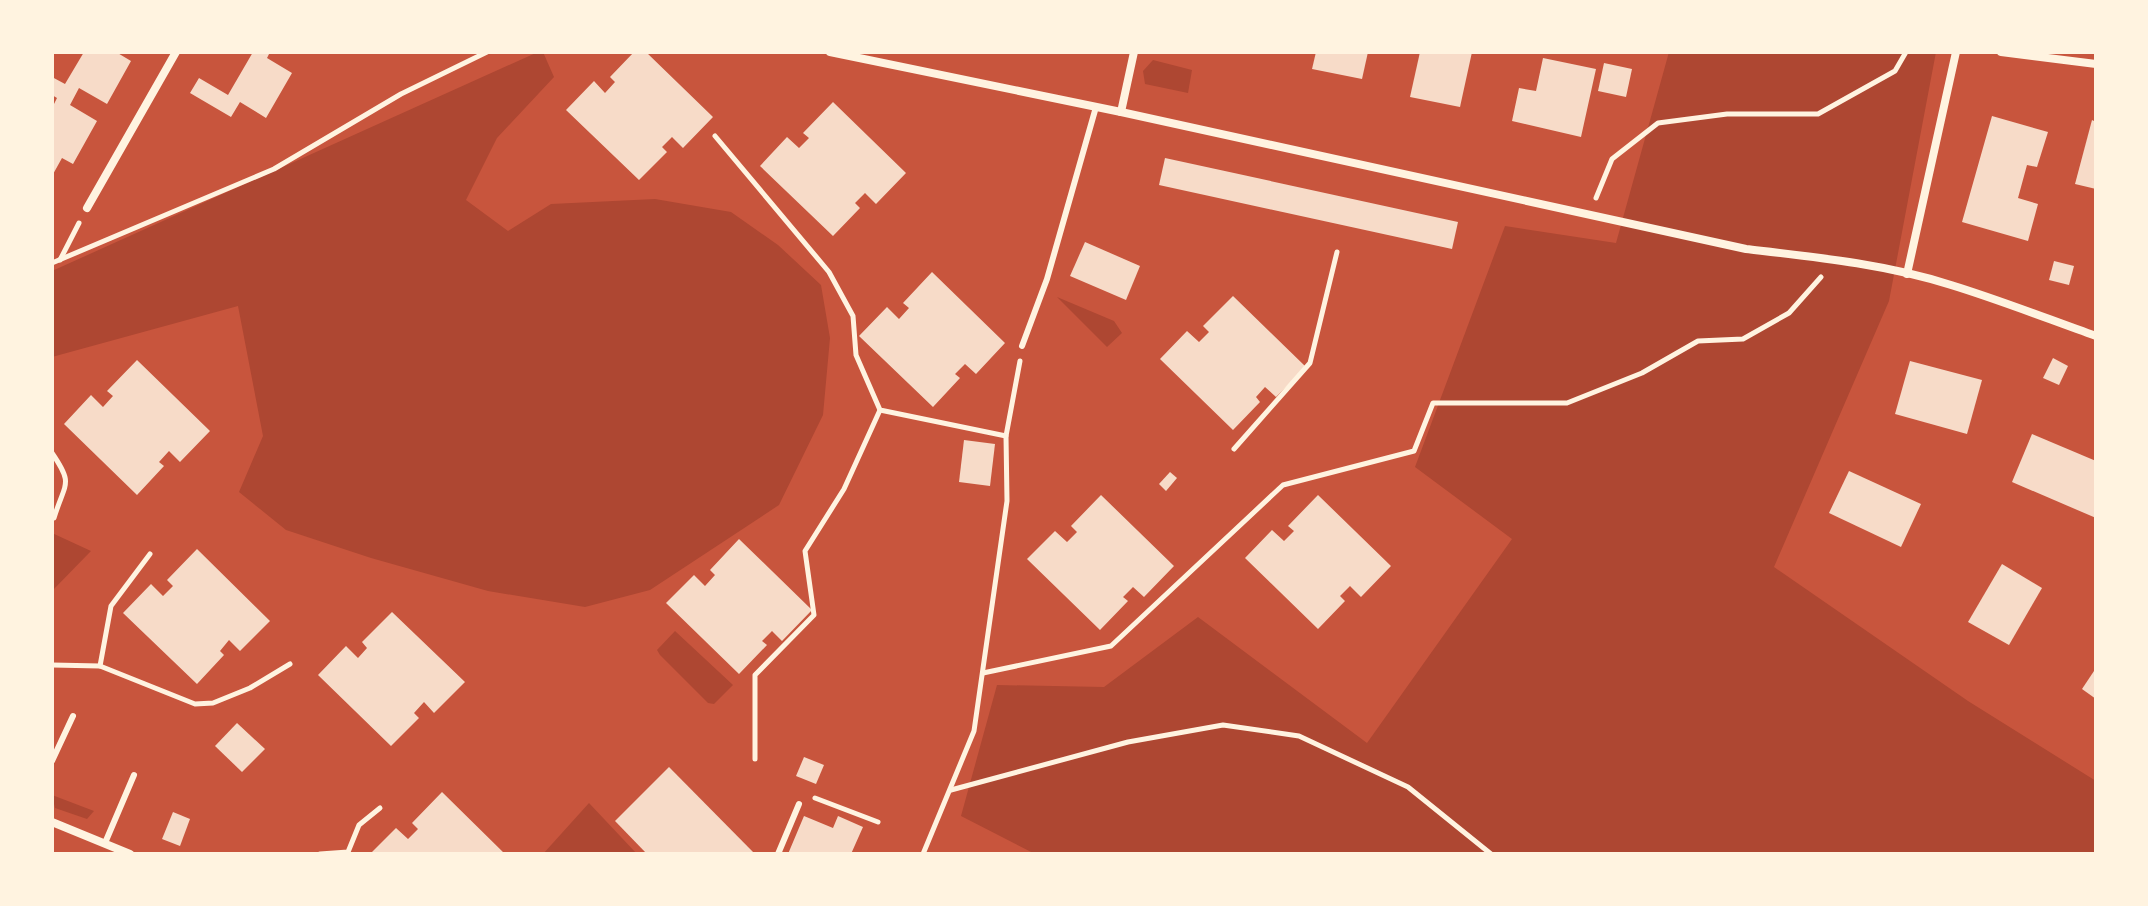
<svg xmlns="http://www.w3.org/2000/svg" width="2148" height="906" font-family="Roboto,sans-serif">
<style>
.green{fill:#ae4732}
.building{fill:#f7dbc8}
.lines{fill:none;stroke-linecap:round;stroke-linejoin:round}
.path{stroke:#fff3e0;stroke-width:5}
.service{stroke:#fff3e0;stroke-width:6}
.minor{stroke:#fff3e0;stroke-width:8}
</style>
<rect width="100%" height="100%" fill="#c8553d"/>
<g class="green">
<polygon points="538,52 543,52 554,77 497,138 466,200 508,231 551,204 655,199 731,212 778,245 821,285 830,338 823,415 779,505 650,590 585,607 488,591 371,558 286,530 239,492 263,436 238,306 52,357 52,271"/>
<polygon points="1669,52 1936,52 1889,301 1774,567 1968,701 2096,781 2096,854 1035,854 961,816 997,685 1104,687 1198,617 1367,743 1512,539 1415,467 1505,226 1616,243"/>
<polygon points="1153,60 1192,70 1188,93 1145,84 1143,71"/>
<polygon points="1057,297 1114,321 1122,333 1107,347"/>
<polygon points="52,533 91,551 52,591"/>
<polygon points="675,631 733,685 714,704 708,703 660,655 657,650"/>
<polygon points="52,795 94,811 87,819 55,808"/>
<polygon points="589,803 637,854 543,854"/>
</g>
<g class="building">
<polygon points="84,52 116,52 131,61 107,104 79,88 70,105 97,121 73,164 62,158 52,176 52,108 57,98 52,95 52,77 65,84"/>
<polygon points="253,52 270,52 267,58 292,73 266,118 240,102 231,117 190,93 199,78 228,95"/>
<polygon points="634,52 646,52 713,117 683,148 672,137 662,147 667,152 639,180 566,110 594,81 605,93 615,82 610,77"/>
<polygon points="1316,52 1368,52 1362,79 1312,69"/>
<polygon points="1420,52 1472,52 1460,107 1410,97"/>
<polygon points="1543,58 1596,69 1581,137 1512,121 1519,88 1536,91"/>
<polygon points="1604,63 1632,69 1626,97 1598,91"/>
<polygon points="833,102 906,173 876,204 865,193 855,203 860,208 833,236 760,166 787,137 799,148 809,138 803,133"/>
<polygon points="1992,116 2048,132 2037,167 2027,165 2018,198 2038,204 2028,241 1962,222"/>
<polygon points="2092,120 2096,122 2096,189 2075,184"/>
<polygon points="1165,158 1458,222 1452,249 1159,185"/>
<polygon points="1085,242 1140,266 1126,300 1070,276"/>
<polygon points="2054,261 2074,266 2069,285 2049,280"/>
<polygon points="932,272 1005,343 976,374 965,364 955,374 960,378 933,407 859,336 887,307 899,319 909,308 903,303"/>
<polygon points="1233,296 1306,367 1276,397 1265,387 1256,397 1260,402 1233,430 1160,359 1187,331 1199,342 1209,332 1203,326"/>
<polygon points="2053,358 2068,366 2059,385 2043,378"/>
<polygon points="137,360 210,431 180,462 169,451 159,462 164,466 137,495 64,424 91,395 103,407 113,396 107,391"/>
<polygon points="1910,361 1982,380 1967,434 1895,414"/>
<polygon points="2032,434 2096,461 2096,518 2012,482"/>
<polygon points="964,440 995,444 990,486 959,482"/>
<polygon points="1849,471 1921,504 1901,547 1829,513"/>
<polygon points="1170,472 1177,478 1166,491 1159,484"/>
<polygon points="1101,495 1174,566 1144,597 1133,587 1123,597 1128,601 1100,630 1027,559 1055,531 1067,542 1077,532 1071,526"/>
<polygon points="1318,495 1391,566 1361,597 1350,586 1340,596 1345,601 1318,629 1245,558 1272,530 1284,541 1294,531 1288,526"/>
<polygon points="739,539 812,610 782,641 772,631 762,641 767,645 739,674 666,603 694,575 705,586 715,575 710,570"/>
<polygon points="197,549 270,621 240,651 229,640 220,651 224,655 197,684 123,613 151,584 163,596 173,586 167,580"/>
<polygon points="2002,564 2042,588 2009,645 1968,622"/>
<polygon points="392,612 465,682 434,713 424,702 414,713 419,718 391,746 318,675 346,646 358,658 367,648 362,642"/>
<polygon points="2096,668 2096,699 2082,689"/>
<polygon points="237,723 265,749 242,772 215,746"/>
<polygon points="804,757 824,765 816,784 796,776"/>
<polygon points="669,767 755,854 647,854 615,821"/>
<polygon points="442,792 505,854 370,854 396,828 408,839 418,829 412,823"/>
<polygon points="173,812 190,819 180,846 162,839"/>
<polygon points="804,816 833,828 838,816 863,827 851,854 788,854"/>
</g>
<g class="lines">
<g class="path">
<polyline points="715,136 829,272 853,316 856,355 880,410 1006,436"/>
<polyline points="1596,198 1612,159 1658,123 1727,114 1818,114 1895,71 1906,52"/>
<polyline points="60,260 79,223"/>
<polyline points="52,263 274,169 401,94 487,52"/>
<polyline points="1234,449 1310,363 1337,252"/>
<path d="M52,453C74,485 65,482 54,518"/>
<polyline points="52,665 100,666 195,704 213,703 250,688 290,664"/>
<polyline points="100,666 111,606 150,554"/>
<polyline points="983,673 1111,646 1283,485 1414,451 1433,403 1567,403 1642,373 1698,341 1743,339 1789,313 1821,277"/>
<polyline points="755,759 755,675 814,615 805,551 844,489 880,410"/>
<polyline points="951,790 1128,742 1223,725 1299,736 1408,787 1491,854"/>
<polyline points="815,798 878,822"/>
<polyline points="320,854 348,852 359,825 380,808"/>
<polyline points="923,854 974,731 1007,501 1006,436 1020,361"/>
</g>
<g class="service">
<polyline points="1022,346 1047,279 1096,107"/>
<polyline points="52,761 73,716"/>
<polyline points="105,843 134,775"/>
<polyline points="778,854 799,804"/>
</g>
<g class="minor">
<path d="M830,52L1121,112L1746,249C1815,257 1885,264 1951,285C2000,300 2048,319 2096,336"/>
<polyline points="2001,52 2096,64"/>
<polyline points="1121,112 1134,52"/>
<polyline points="87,208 176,52"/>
<polyline points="1907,274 1956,52"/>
<polyline points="52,822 130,854"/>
</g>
</g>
<rect width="2148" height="906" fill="none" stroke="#fff3e0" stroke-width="108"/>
</svg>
